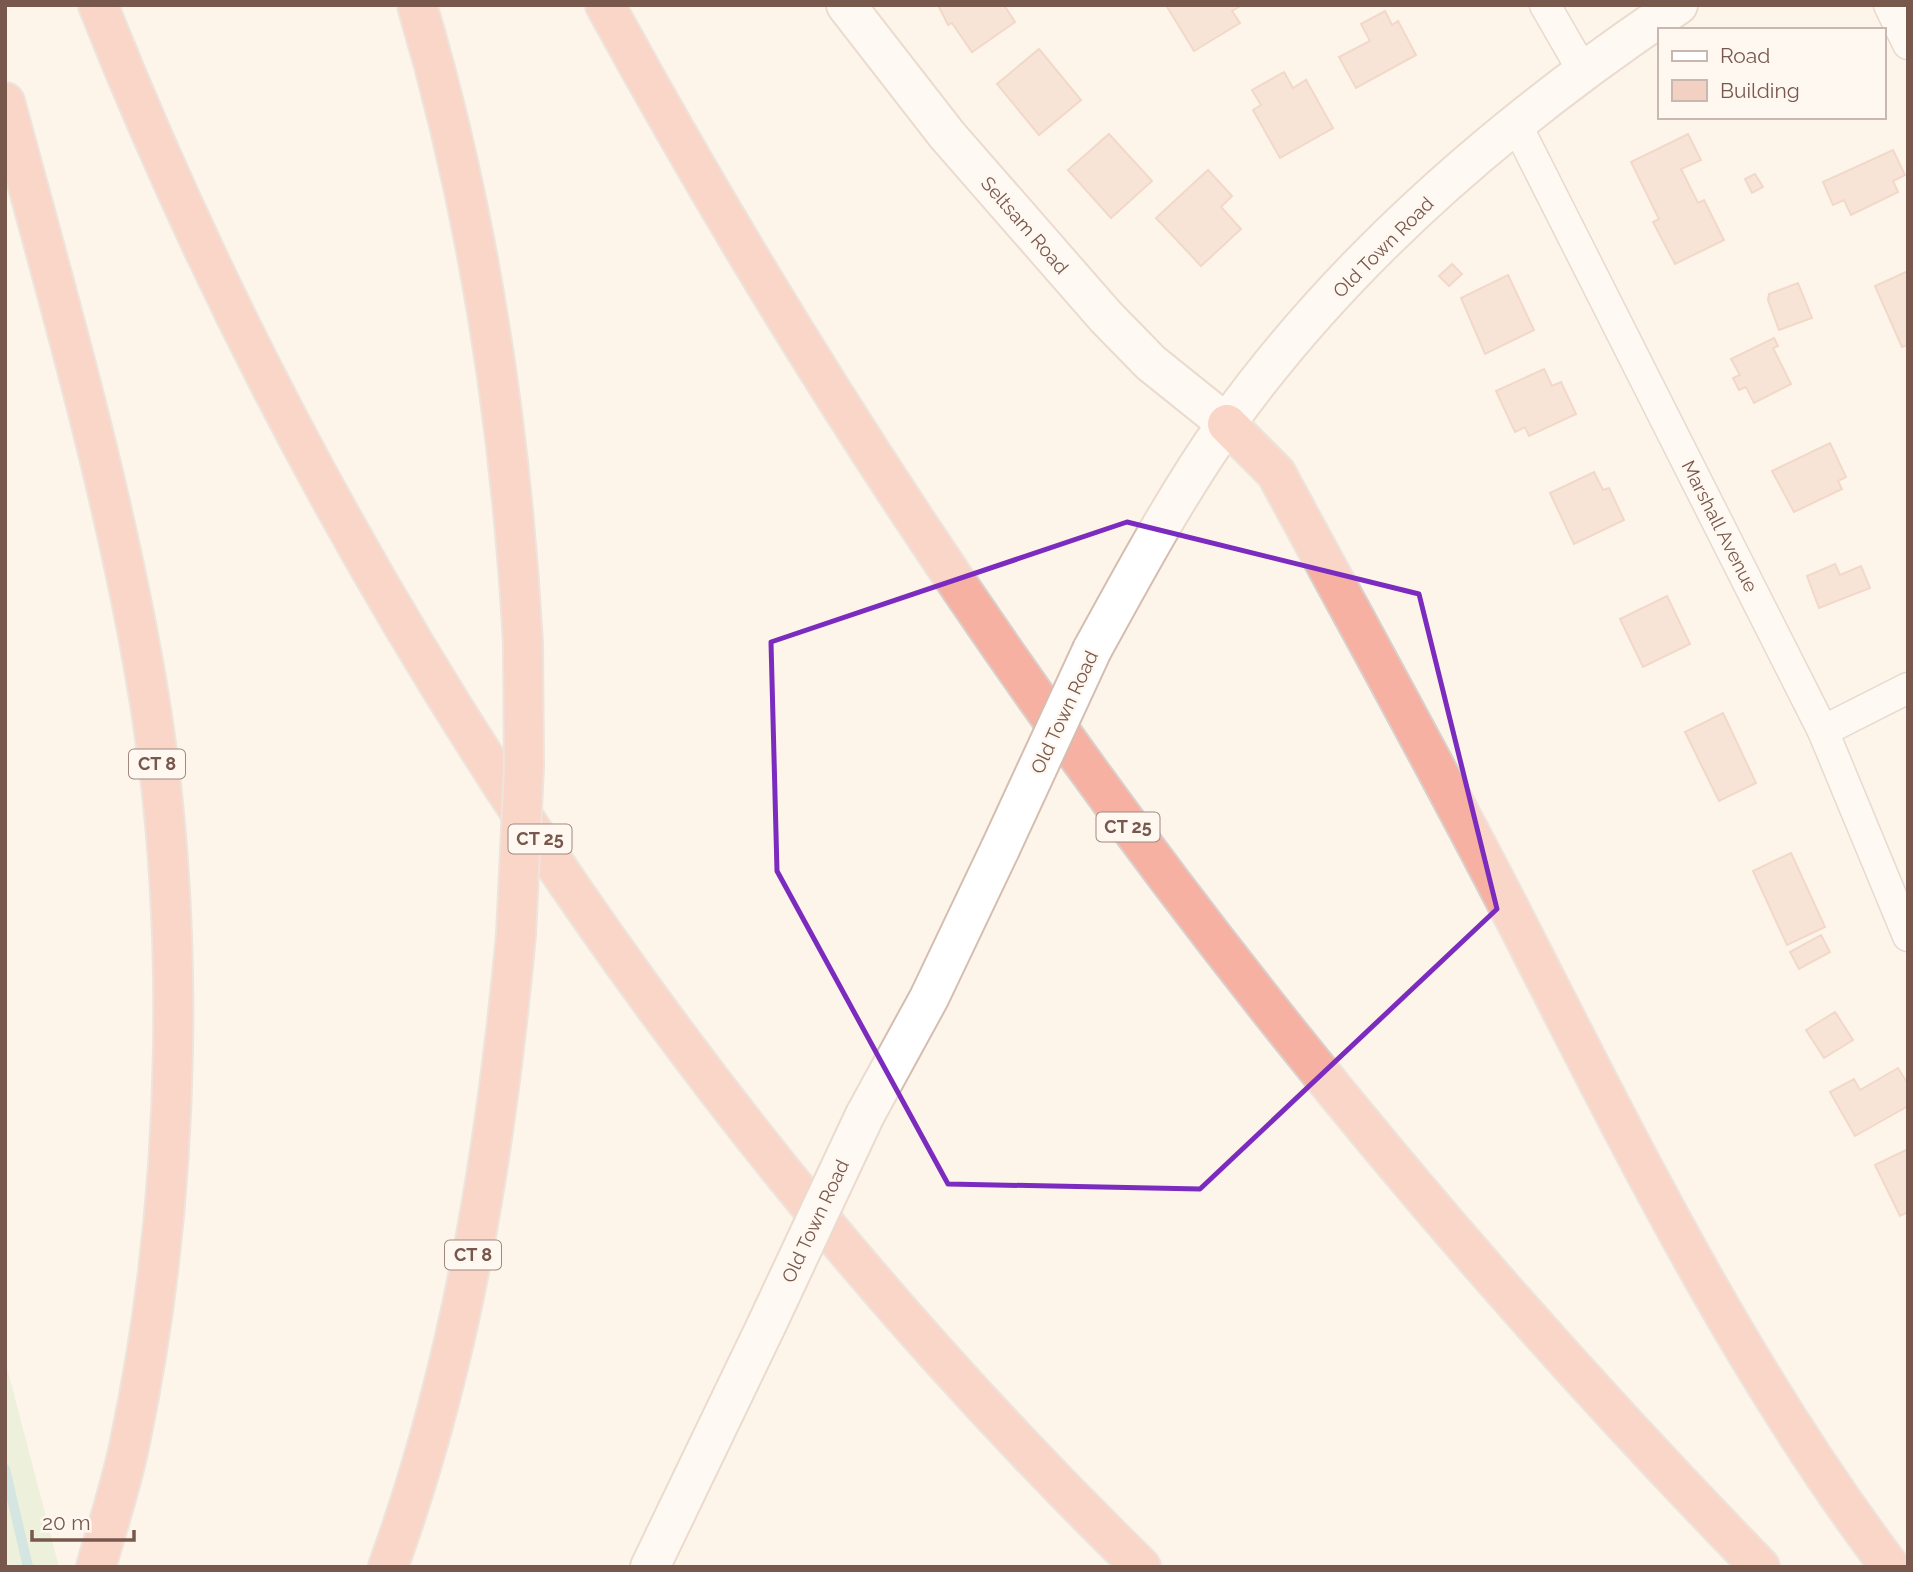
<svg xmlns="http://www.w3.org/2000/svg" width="1913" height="1572" font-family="Raleway,sans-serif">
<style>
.green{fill:#d9ebc8}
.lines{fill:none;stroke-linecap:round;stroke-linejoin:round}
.stream{stroke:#a4d5d9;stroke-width:10}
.building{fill:#f2d1c2;stroke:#e4b6a2;stroke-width:2}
.street-casing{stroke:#cfbaaf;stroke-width:33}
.secondary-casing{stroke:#d5bdaf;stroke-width:42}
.highway-casing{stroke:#d9d0cd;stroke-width:42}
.street{stroke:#fff;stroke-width:30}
.secondary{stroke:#fff;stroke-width:38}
.highway{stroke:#f6b1a2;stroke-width:38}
.secondary-bridge-casing{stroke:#d5bdaf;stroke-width:42;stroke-linecap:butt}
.highway-bridge-casing{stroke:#d9d0cd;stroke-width:42;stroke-linecap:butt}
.secondary-bridge{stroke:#fff;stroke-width:38}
.highway-bridge{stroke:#f6b1a2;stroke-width:38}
.marked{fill:none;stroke:#7b2cbf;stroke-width:5;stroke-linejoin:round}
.labels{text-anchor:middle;stroke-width:5;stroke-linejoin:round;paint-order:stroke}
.shield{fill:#fff8f1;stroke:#a0887e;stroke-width:2}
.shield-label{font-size:18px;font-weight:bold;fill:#78584d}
.street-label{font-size:19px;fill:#78584d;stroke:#fff8f1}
</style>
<rect width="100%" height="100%" fill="#fdf4ea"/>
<polygon class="green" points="5,1360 59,1567 5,1567"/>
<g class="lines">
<polyline class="stream" points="5,1469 28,1567"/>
</g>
<g class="building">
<polygon points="938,5 1004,5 1015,22 972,52 952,23 948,25"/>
<polygon points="1166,5 1242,5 1232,11 1240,23 1194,51"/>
<polygon points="1385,11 1392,25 1398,21 1416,55 1356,88 1339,57 1370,41 1361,24"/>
<polygon points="1039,49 1081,100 1039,135 997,84"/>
<polygon points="1284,72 1293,88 1306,80 1333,128 1280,158 1253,110 1261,105 1252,90"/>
<polygon points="1109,134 1152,181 1111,218 1068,170"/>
<polygon points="1688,134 1701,160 1681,169 1698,203 1704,200 1724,240 1675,264 1653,222 1659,219 1631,162"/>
<polygon points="1893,150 1905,175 1893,181 1898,192 1851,215 1844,200 1833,205 1823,182"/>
<polygon points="1208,170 1232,196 1221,207 1241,229 1201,266 1156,218"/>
<polygon points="1755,174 1763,187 1752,193 1745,179"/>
<polygon points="1452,264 1462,274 1449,286 1439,276"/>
<polygon points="1908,271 1908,345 1902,347 1875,286"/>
<polygon points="1508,275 1534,330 1485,354 1461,298"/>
<polygon points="1798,283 1812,318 1779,330 1768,300 1769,294"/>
<polygon points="1774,338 1778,346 1773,348 1791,384 1754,403 1746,387 1739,390 1733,378 1740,375 1731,359"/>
<polygon points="1544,369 1552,386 1561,382 1576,414 1529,436 1525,427 1515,432 1496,391"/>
<polygon points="1830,443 1846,477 1838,481 1842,489 1794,512 1772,471"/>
<polygon points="1594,472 1603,490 1609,488 1624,520 1574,544 1550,493"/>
<polygon points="1835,564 1840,575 1861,566 1870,588 1819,608 1807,576"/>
<polygon points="1667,596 1690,644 1643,667 1620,619"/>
<polygon points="1723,713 1756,783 1719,801 1685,732"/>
<polygon points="1791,853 1825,927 1787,945 1753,871"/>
<polygon points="1821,935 1830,952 1799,969 1790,952"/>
<polygon points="1835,1012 1853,1040 1824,1058 1806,1030"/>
<polygon points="1898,1068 1908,1084 1908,1106 1855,1136 1830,1092 1854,1079 1860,1090"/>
<polygon points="1908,1149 1908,1212 1900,1216 1875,1165"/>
</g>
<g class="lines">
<g class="street-casing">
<g id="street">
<polyline points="1545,5 1583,71"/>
<polyline points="1889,5 1908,44"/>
<polyline points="1516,124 1823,731 1908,936"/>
<polyline points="1823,731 1908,688"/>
</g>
</g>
<g class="secondary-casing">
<g id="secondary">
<polyline points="846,5 947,135 1106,317 1151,363 1227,424"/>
<path d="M1092,650C1134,574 1176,495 1227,423C1346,257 1509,118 1678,5"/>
<polyline points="865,1115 929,998 1000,849"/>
<polyline points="650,1567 766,1326"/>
</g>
</g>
<g class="highway-casing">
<g id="highway">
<path d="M98,5C328,585 695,1131 1141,1567"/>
<path d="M417,5C479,214 511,426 523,643"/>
<path d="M605,5C917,577 1305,1100 1760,1567"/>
<path d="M5,102C55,287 109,473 143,662C188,908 182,1192 131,1437C123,1480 108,1524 96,1567"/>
<path d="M1227,424L1276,473C1359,627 1444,779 1523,935C1634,1152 1742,1371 1890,1567"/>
<path d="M388,1567C462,1363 496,1150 516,935"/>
</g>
</g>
<use href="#street" class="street"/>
<use href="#secondary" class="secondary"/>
<use href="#highway" class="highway"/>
<g class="secondary-bridge-casing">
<g id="secondary-bridge">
<polyline points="1000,849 1092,650"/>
<polyline points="766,1326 865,1115"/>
</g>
</g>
<g class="highway-bridge-casing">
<polyline id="highway-bridge" points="516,935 524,766 523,643"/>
</g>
<use href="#secondary-bridge" class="secondary-bridge"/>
<use href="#highway-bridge" class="highway-bridge"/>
</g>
<path d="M0 0H1913V1572H0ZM1127,522L1419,594L1497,909L1200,1189L948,1184L777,871L771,642Z" fill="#fdf4ea" fill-opacity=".55" fill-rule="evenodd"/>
<path class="marked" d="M1127,522L1419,594L1497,909L1200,1189L948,1184L777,871L771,642Z"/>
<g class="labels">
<g class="shield">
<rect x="129" y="749.5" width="56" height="29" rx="5"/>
<rect x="1096.5" y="812.5" width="63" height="29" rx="5"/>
<rect x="508.5" y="824.5" width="63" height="29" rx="5"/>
<rect x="445" y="1240.5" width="56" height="29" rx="5"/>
</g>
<g class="shield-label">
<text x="157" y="770">CT 8</text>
<text x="1128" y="833">CT 25</text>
<text x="540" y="845">CT 25</text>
<text x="473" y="1261">CT 8</text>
</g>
<g class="street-label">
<text transform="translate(1025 225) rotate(49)" y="7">Seltsam Road</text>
<text transform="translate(1383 247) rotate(-45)" y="7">Old Town Road</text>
<text transform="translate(1720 526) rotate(63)" y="7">Marshall Avenue</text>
<text transform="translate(1064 712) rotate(-65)" y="7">Old Town Road</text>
<text transform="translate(815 1221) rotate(-65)" y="7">Old Town Road</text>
</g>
</g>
<rect width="1913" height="1572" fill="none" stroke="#78584d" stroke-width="14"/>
<rect x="1658" y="28" width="228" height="91" fill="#fff8f1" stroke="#c9b8af" stroke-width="2"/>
<rect x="1672" y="51" width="35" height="10" fill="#ffffff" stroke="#c9b8af" stroke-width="2"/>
<text x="1720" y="63" font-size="21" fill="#78584d">Road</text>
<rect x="1672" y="80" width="35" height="21" fill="#f2d1c2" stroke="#c9b8af" stroke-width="2"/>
<text x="1720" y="98" font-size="21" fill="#78584d">Building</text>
<path d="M32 1530v10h102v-10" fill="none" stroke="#78584d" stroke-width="3.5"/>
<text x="42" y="1530" font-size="21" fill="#78584d" stroke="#fff8f1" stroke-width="5" paint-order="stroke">20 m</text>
</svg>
